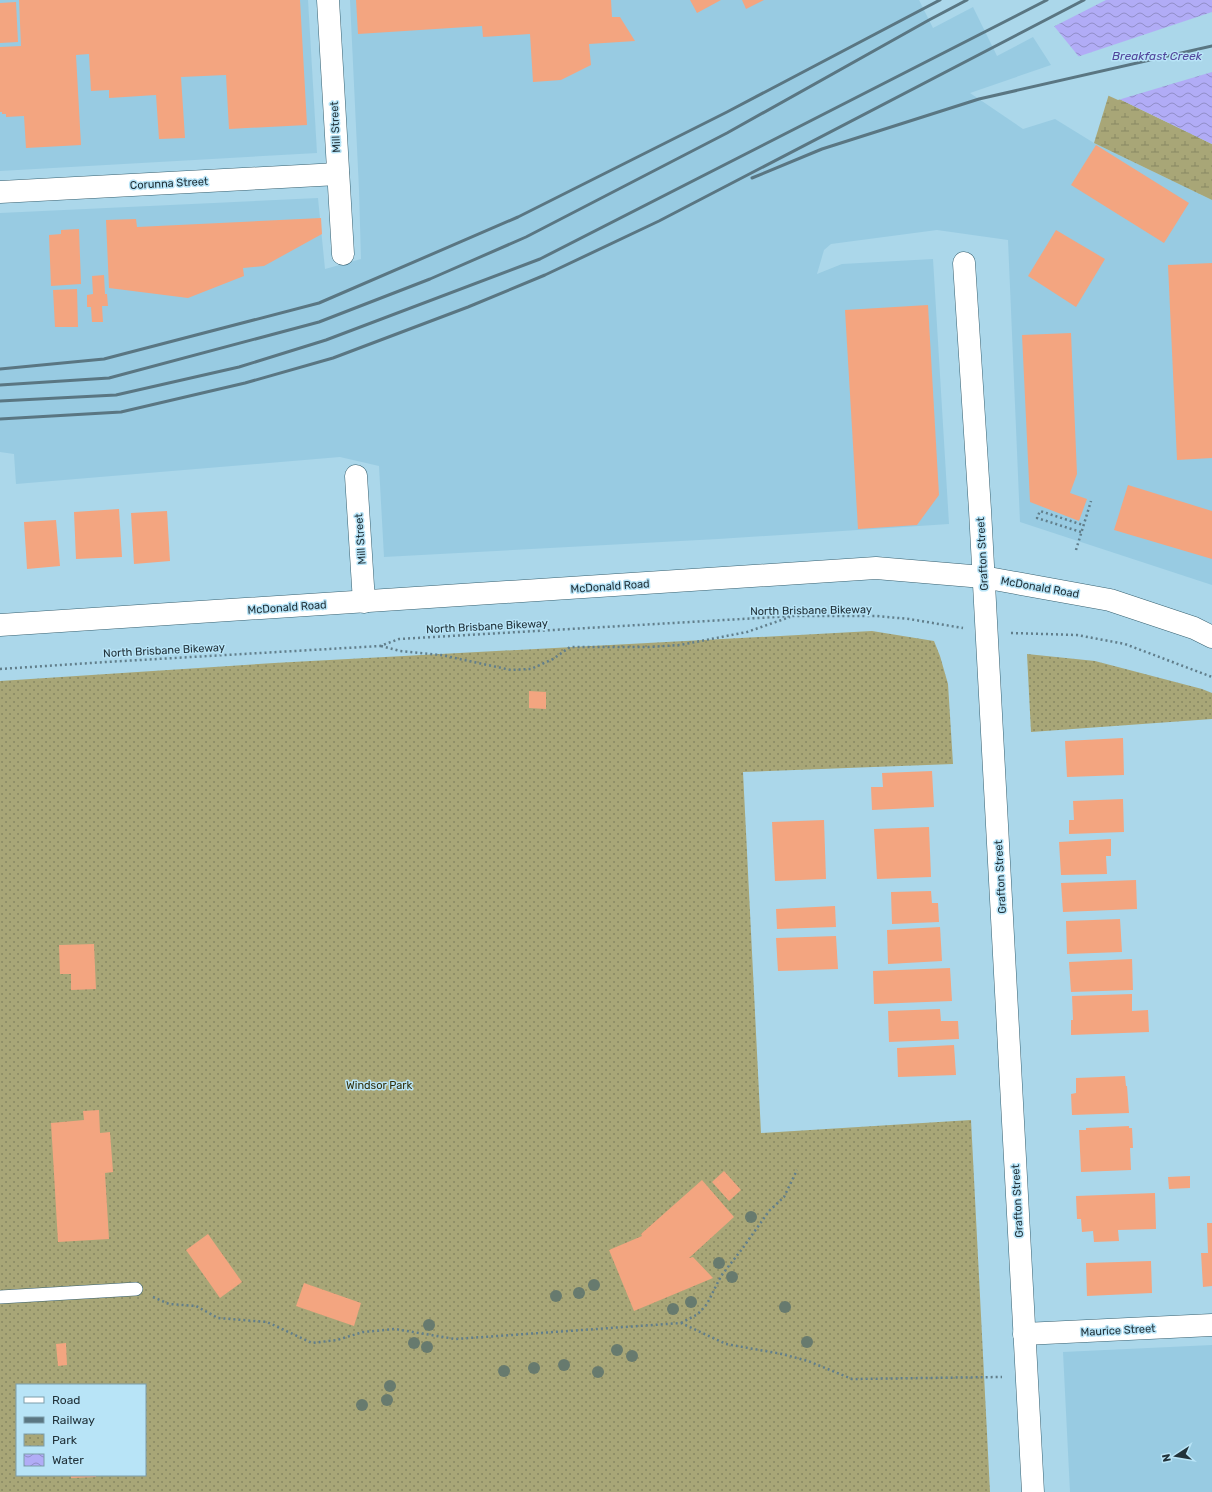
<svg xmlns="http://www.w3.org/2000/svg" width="1212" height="1492" font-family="Rubik,sans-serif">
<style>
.built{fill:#98cbe2}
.wetland{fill:url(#wetland-marsh)}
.park{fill:url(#park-dots);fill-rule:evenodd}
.water{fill:url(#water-waves)}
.pier{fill:#abd7ea}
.building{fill:#f3a580}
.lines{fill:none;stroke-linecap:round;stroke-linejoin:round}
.lane-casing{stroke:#376070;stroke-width:14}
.street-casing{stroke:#376070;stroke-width:23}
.path{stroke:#617e8b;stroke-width:2.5;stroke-dasharray:2 3;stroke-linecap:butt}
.lane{stroke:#fff;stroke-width:13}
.street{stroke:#fff;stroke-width:22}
.rail{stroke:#5a7682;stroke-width:3}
.tree{fill:#677a6e}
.labels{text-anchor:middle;stroke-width:3;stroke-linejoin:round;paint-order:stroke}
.street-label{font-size:11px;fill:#21323a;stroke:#b8e4f7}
.park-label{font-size:11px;fill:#302e09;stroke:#b8e4f7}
.water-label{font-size:12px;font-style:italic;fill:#52459b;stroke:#b8e4f7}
</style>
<defs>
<pattern id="wetland-marsh" width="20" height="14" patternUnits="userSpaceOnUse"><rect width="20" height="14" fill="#a8a677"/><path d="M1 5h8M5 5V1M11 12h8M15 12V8" fill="none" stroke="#888863"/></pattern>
<pattern id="park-dots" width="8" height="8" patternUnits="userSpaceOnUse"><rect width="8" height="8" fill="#a8a677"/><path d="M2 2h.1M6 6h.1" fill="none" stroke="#888863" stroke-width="1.8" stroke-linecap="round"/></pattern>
<pattern id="water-waves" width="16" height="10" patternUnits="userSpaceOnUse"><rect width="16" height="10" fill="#b1acf6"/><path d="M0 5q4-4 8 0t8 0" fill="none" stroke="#908dc8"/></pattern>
</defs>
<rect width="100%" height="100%" fill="#abd7ea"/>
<g class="built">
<polygon points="0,0 308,0 317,153 0,171"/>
<polygon points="350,0 919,0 933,28 973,7 997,56 1033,37 1051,65 970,93 1023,129 1055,119 1094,143 1212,200 1212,585 1020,522 1008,240 937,230 831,244 824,250 817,274 842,264 933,259 949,524 718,539 384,557 379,466 340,457 16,484 14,454 0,452 0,213 318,198 325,269 361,259 359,190"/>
<polygon points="1212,1345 1212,1492 1070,1492 1063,1352"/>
</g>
<polygon class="wetland" points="1109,94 1212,144 1212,200 1094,143"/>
<g class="park">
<path d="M872,631L934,641L940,656L948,684L953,764L743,772L761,1133L971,1120L990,1492H0V681L274,663ZM17,1385H145V1475H17Z"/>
<polygon points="1027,654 1095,661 1202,689 1212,693 1212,719 1031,732"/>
</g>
<polygon class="water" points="1033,0 1212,0 1212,144 1109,94"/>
<g class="pier">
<polygon points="1031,0 1106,0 1053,27"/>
<polygon points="1212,12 1212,72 1118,100 1107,95 1077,57"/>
</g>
<g class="building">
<polygon points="19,0 300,0 307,125 229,129 226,75 181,77 185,138 159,139 156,95 109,98 109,90 91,91 89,54 76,55 81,145 26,148 24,116 6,117 6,114 2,114 2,112 0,112 0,47 21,46"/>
<polygon points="356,0 611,0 612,17 620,17 635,41 589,44 591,65 561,80 533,82 530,34 483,37 482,26 358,34"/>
<polygon points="690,0 721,0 697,13"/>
<polygon points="742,0 764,0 746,9"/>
<polygon points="16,2 18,42 0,43 0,3"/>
<polygon points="1096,145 1189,203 1164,243 1071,185"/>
<polygon points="321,218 322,234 264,266 243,268 244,276 188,298 109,288 106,220 136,219 137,227"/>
<polygon points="79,229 81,284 51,286 49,235 61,234 61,230"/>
<polygon points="1056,230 1105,259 1076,307 1028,276"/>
<polygon points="1212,263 1212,458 1177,460 1168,265"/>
<polygon points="104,275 105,294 107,294 108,306 102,306 103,322 92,322 91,307 87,307 87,295 93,294 92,276"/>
<polygon points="77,289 78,327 55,327 53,290"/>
<polygon points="928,305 939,495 917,525 858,529 845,310"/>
<polygon points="1071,333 1077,474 1070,493 1087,499 1079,521 1030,502 1022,335"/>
<polygon points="1128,485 1212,511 1212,559 1114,530"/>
<polygon points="119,509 122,557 76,559 74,512"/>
<polygon points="167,511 170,561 134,564 131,513"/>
<polygon points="56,520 60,566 27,569 24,522"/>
<polygon points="529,691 546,692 546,709 529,708"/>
<polygon points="1123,738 1124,775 1067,777 1065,741"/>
<polygon points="932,771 934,807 872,810 871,787 883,787 882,773"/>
<polygon points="1123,799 1124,832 1069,834 1069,820 1074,820 1073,801"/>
<polygon points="824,820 826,879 775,881 772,822"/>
<polygon points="929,827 931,877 877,879 874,829"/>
<polygon points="1111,839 1111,856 1106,856 1107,874 1061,875 1059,842"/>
<polygon points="1136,880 1137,909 1063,912 1061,883"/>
<polygon points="931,891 932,903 938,903 939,922 892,924 891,892"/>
<polygon points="835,906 836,927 777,929 776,909"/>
<polygon points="1120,919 1122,952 1067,954 1066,921"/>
<polygon points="940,927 942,961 888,964 887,930"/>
<polygon points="836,936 838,969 778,971 776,938"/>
<polygon points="94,944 96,989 71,990 71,974 60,974 59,945"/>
<polygon points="1132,959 1133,990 1071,992 1069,962"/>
<polygon points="950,968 952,1001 874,1004 873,971"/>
<polygon points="1132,994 1132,1011 1148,1010 1149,1032 1071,1035 1071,1020 1073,1020 1072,996"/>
<polygon points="940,1009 941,1021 958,1021 959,1039 889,1042 888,1011"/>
<polygon points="954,1045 956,1075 898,1077 897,1048"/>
<polygon points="1125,1076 1126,1086 1127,1086 1129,1113 1072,1115 1071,1094 1076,1093 1076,1078"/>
<polygon points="99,1110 100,1133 110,1132 113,1172 105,1173 109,1239 58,1242 51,1123 84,1120 83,1111"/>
<polygon points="1129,1126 1129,1128 1132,1128 1133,1148 1130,1148 1131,1170 1081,1172 1079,1130 1086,1130 1086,1128"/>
<polygon points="724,1171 741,1190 729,1201 712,1182"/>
<polygon points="1190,1176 1190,1188 1169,1189 1168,1177"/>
<polygon points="702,1180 734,1217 689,1258 693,1257 713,1278 634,1311 609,1250 642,1236 641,1234"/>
<polygon points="1155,1193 1156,1229 1118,1230 1119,1241 1094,1242 1093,1231 1082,1232 1081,1219 1077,1219 1076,1196"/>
<polygon points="1207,1223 1212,1223 1212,1286 1203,1287 1201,1253 1208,1253"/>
<polygon points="208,1234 242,1282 220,1298 186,1250"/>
<polygon points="1151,1261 1152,1293 1087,1296 1086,1263"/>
<polygon points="304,1283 361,1303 354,1326 296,1306"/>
<polygon points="66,1343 67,1365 58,1366 56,1344"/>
<polygon points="71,1475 96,1475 96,1477 71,1478"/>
</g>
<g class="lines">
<g class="lane-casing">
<polyline id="lane" points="0,1297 136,1289"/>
</g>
<g class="street-casing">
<g id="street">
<polyline points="328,0 343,254"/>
<polyline points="0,192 338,174"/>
<polyline points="964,263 980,510 1033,1492"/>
<polyline points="356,476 364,602"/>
<polyline points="0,625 876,568 983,577 1110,600 1194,628 1212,637"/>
<polyline points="1024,1334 1212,1325"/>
</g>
</g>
<g class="path">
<polyline points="1081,532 1037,518 1040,511 1083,525"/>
<polyline points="1076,550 1091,501"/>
<polyline points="1011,633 1077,635 1125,644 1212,677"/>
<polyline points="381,646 400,651 441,655 511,670 531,669 553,659 570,647 649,647 680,645 747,632 790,617"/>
<polyline points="0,669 106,662 380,646 399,639 793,616 877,616 909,619 963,628"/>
<polyline points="153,1297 169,1304 196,1306 218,1318 267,1322 312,1343 337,1340 363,1332 395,1329 455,1339 681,1323 726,1344 782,1354 808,1361 852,1379 1002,1377"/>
<polyline points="681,1323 698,1314 707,1304 721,1276 742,1249 769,1211 784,1197 797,1170"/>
</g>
<use href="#lane" class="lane"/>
<use href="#street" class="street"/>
<g class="rail">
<polyline points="752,178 822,149 979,99 1212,46"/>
<polyline points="0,369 104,359 319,303 518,217 727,112 940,0"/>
<polyline points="0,385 109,378 319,322 430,279 526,237 727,133 929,20 967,0"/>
<polyline points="0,401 116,395 239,367 326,340 540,259 1047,0"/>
<polyline points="0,419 121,412 245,383 333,358 468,307 545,275 659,221 1084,0"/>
</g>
</g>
<g class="tree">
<circle cx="751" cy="1217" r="6"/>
<circle cx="719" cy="1263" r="6"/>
<circle cx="732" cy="1277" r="6"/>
<circle cx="594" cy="1285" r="6"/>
<circle cx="579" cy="1293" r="6"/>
<circle cx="556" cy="1296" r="6"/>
<circle cx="691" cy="1302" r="6"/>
<circle cx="785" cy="1307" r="6"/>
<circle cx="673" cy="1309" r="6"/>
<circle cx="429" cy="1325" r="6"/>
<circle cx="807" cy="1342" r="6"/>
<circle cx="414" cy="1343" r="6"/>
<circle cx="427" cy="1347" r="6"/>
<circle cx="617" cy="1350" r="6"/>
<circle cx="632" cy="1356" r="6"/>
<circle cx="564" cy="1365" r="6"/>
<circle cx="534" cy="1368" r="6"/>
<circle cx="504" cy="1371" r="6"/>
<circle cx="598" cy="1372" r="6"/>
<circle cx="390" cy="1386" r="6"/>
<circle cx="387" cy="1400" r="6"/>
<circle cx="362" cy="1405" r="6"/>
</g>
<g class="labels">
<g class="street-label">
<text transform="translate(335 127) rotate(-93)" y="4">Mill Street</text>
<text transform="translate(169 183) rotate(-3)" y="4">Corunna Street</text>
<text transform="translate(360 539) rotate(-94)" y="4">Mill Street</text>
<text transform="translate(982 554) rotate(-93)" y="4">Grafton Street</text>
<text transform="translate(610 586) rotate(-4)" y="4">McDonald Road</text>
<text transform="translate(1040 587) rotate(10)" y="4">McDonald Road</text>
<text transform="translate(287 607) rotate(-4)" y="4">McDonald Road</text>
<text transform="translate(811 610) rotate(-1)" y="4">North Brisbane Bikeway</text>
<text transform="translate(487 626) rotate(-3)" y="4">North Brisbane Bikeway</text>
<text transform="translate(164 650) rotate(-3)" y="4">North Brisbane Bikeway</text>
<text transform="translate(1000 877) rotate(-93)" y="4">Grafton Street</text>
<text transform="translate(1017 1201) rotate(-93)" y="4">Grafton Street</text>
<text transform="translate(1118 1330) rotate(-3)" y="4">Maurice Street</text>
</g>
<g class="park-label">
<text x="379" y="1089">Windsor Park</text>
</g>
<g class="water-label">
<text x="1157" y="60">Breakfast Creek</text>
</g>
</g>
<rect x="16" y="1384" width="130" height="92" fill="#b8e4f7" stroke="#7c9dab"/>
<rect x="24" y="1397" width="20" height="6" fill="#ffffff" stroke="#7c9dab"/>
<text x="52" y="1404" font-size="12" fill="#21323a">Road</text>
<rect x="24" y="1417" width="20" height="6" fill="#5a7682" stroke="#7c9dab"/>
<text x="52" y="1424" font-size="12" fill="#21323a">Railway</text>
<rect x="24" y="1434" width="20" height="12" fill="url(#park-dots)" stroke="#7c9dab"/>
<text x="52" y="1444" font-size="12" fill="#21323a">Park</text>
<rect x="24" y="1454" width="20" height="12" fill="url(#water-waves)" stroke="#7c9dab"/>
<text x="52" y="1464" font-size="12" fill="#21323a">Water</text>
<g transform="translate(1176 1456) rotate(258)" stroke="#b8e4f7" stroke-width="3" paint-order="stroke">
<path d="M0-3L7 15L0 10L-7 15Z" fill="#21323a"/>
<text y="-6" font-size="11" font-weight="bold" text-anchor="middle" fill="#21323a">N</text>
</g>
</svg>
